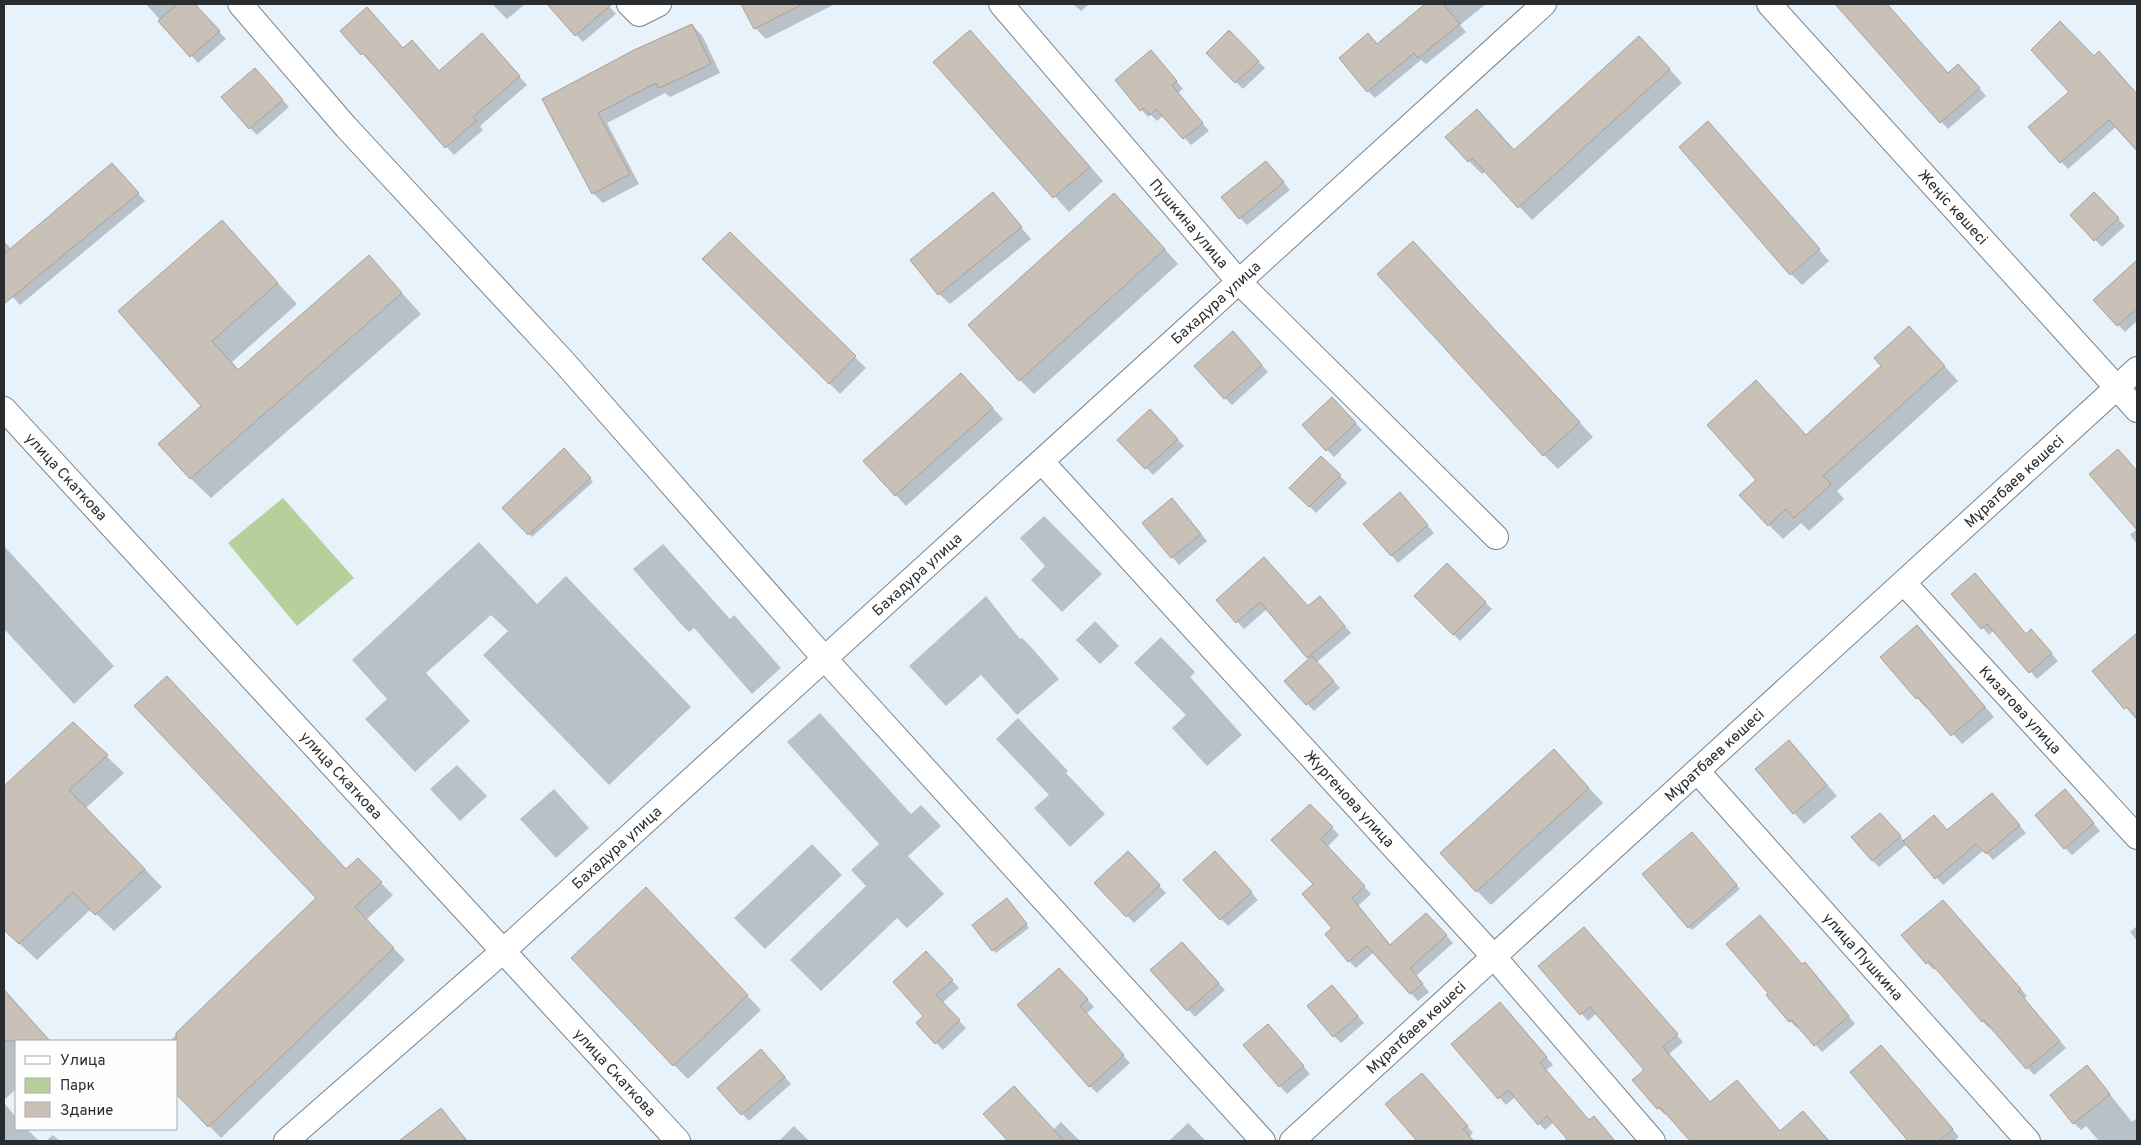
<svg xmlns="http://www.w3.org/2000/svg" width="2141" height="1145" font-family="Overpass,sans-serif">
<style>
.green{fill:#b7d09b}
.shadow{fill:#0003}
.building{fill:#c9c0b7;stroke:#a9a097}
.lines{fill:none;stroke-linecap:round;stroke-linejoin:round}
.minor-casing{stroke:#7a838b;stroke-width:26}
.minor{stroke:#fff;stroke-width:24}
.labels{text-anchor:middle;stroke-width:4.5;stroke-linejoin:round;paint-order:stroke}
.street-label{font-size:15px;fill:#292d30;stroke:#fefefe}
</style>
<rect width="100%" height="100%" fill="#e8f2fb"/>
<polygon class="green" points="283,498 354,578 297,626 228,543"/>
<g class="shadow">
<polygon points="146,4 193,4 226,39 198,63"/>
<polygon points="492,4 525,4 507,19"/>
<polygon points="549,4 607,4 616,14 583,42"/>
<polygon points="742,4 835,4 766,39 755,28"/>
<polygon points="1073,4 1089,4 1081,11"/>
<polygon points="1427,4 1486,4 1460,25 1466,32 1426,64 1421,60 1375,98 1368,91 1377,45"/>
<polygon points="1835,4 1886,4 1948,74 1965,72 1986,96 1948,129"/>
<polygon points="692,25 702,35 720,73 670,97 665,93 607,123 639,184 603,203 593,193 543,99"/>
<polygon points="342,31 403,49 439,72 490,43 527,85 480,126 483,130 454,155"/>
<polygon points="1229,32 1265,68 1243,89 1207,53"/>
<polygon points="984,46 1103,181 1069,212 935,62"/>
<polygon points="1653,51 1682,83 1532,220 1486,171 1482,174 1469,161 1490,123 1515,151"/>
<polygon points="2094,57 2106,60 2137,95 2137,149 2117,126 2068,169 2030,127 2071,92"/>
<polygon points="1158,59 1183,89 1178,93 1209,131 1191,145 1164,115 1157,121 1151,115 1148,117 1116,81"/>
<polygon points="262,76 289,107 257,135 250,128"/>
<polygon points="1719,134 1829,261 1802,285 1791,274"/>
<polygon points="1273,169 1290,190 1247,225 1240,218"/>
<polygon points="119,172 145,201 20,305 4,287 4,241 11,249"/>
<polygon points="993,194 1031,239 950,304 939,294"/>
<polygon points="2094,194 2125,226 2102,247 2071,215"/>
<polygon points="1128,208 1178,264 1034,394 1020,380"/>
<polygon points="222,222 297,304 232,362 239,370 369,257 421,314 211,498 190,478 203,407"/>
<polygon points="730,234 866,368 840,394 704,259"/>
<polygon points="1427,257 1593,437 1558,469 1544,455"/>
<polygon points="2133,265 2137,270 2137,321 2125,332 2095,300"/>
<polygon points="1240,340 1268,372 1232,405 1225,398"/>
<polygon points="1923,342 1958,381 1837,491 1844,499 1809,531 1801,523 1783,539 1769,525 1806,436 1883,366"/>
<polygon points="972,386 1003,419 906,506 865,461"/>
<polygon points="1339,405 1362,430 1334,457 1303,425"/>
<polygon points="1150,411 1184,446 1153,475 1119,440"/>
<polygon points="564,450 593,482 532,537 504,508"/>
<polygon points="2118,450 2137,471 2137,528 2091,474"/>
<polygon points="1321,457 1347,483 1316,513 1291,488"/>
<polygon points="1407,501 1434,533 1398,563 1365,524"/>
<polygon points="1179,507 1207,541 1179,565 1144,523"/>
<polygon points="1044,516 1102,574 1062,612 1031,580 1045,566 1020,538"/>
<polygon points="2137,529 2137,544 2130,535"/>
<polygon points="479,542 537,604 566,576 691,707 609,785 483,655 508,631 491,615 426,673 470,721 415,772 365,719 387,699 352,660"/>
<polygon points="663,544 730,619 734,615 781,668 752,694 694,628 689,632 680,623 633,569"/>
<polygon points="4,546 114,666 74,704 4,629"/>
<polygon points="1264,558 1308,607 1327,605 1351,633 1317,662 1340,688 1314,711 1307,704 1310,660 1267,609 1244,629 1217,600"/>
<polygon points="1447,565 1492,609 1460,641 1416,596"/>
<polygon points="1953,594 2027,635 2038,638 2058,661 2037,679 1994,630 1989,635"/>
<polygon points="986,596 1020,639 1022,638 1031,647 1059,679 1017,715 981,675 946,706 909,666"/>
<polygon points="1095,621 1119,646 1100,664 1076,640"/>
<polygon points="1917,627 1994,717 1962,744 1928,706 1926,708 1917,698"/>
<polygon points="1161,637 1195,672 1190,677 1242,735 1207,766 1172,728 1186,715 1134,663"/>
<polygon points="2132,639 2137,644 2136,719 2094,672"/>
<polygon points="820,713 911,814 921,805 941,826 908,856 944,894 907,928 897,918 821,991 790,960 866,886 851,870 879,844 787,742"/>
<polygon points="1018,718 1068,771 1066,773 1105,814 1070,847 1034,808 1049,795 996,739"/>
<polygon points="73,724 124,773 86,808 162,887 114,931 91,909 37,960 4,929 4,788"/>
<polygon points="1800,753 1837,796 1804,824 1794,813"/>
<polygon points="457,765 487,796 460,821 430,789"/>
<polygon points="1568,765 1603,803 1491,905 1477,891"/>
<polygon points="554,789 589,828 556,858 520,819"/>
<polygon points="2072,798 2100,831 2072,855 2065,848"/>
<polygon points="1999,801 2026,833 1993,860 1984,850 1943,885 1907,844 1879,867 1872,860 1887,821 1904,841 1948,832"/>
<polygon points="1310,805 1339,835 1327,847 1371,894 1358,906 1391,946 1433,921 1453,943 1416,976 1429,992 1418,1001 1374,952 1356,968 1349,961 1315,884"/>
<polygon points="1695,837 1740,889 1692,930 1689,927"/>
<polygon points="812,844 842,875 765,949 734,918"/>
<polygon points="1128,853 1166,893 1134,923 1096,883"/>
<polygon points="358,860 393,895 366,920 405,960 221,1138 176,1092 176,1041 170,1041"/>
<polygon points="1222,860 1258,900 1228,926 1185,880"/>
<polygon points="660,903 761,1010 688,1079 674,1065"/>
<polygon points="1010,903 1029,928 996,953 993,950"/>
<polygon points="1950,908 2027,996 2024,999 2066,1048 2034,1075 1991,1027 1989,1028 1982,1021 1937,967 1934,970 1927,963"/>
<polygon points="1760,917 1803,965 1805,963 1812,970 1855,1024 1822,1052 1799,1026 1797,1028 1790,1021 1770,993"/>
<polygon points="2137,926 2137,941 2130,932"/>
<polygon points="1591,936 1683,1042 1669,1054 1711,1103 1781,1132 1810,1120 1829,1141 1766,1141 1752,1125 1733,1141 1691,1141 1667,1113 1665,1115 1658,1108 1645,1070 1597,1013 1588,1021 1540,967"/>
<polygon points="1189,951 1225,990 1195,1017 1152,970"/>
<polygon points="933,960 959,988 942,1003 966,1028 943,1050 917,1023 925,1016"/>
<polygon points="1066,976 1094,1007 1086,1014 1130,1063 1097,1093 1090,1086"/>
<polygon points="4,989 50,1041 16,1041 16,1089 4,1100"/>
<polygon points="1338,994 1364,1023 1341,1043 1334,1036"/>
<polygon points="1507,1010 1553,1065 1546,1070 1589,1121 1600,1124 1615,1141 1570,1141 1554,1122 1545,1130 1515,1097 1506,1105 1453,1044"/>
<polygon points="1275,1032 1310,1074 1287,1094 1244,1045"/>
<polygon points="1888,1054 1959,1137 1954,1141 1910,1141 1851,1072"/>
<polygon points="768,1058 791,1084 749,1121 719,1088"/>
<polygon points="2087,1066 2132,1122 2137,1118 2137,1141 2099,1141 2086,1126 2081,1130 2074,1123"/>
<polygon points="1429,1081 1473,1133 1469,1137 1473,1141 1418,1141 1387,1105"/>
<polygon points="4,1103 16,1117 16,1129 27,1129 39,1141 4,1141"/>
<polygon points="441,1110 468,1141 401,1141"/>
<polygon points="985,1114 1053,1130 1061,1122 1080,1141 1009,1141"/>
<polygon points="1188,1123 1206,1141 1169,1141"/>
<polygon points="794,1126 809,1141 779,1141"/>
<polygon points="53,1135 60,1141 46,1141"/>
</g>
<g class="building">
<polygon points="177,4 195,4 220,31 190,57 158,21"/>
<polygon points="547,4 612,4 575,36"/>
<polygon points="741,4 803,4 754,29"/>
<polygon points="1425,4 1443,4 1460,24 1418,58 1414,53 1367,92 1339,58 1368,33 1377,44"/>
<polygon points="1835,4 1887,4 1948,73 1958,64 1980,88 1940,123"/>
<polygon points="367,7 403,48 412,40 439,71 482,33 520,76 473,117 476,121 445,148 363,53 361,55 340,31"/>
<polygon points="2060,21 2094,56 2099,51 2137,94 2137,151 2109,120 2060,163 2028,127 2069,92 2031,50"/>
<polygon points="692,24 711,64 659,88 656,83 598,113 630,174 592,194 542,99 634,50"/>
<polygon points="970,30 1090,167 1053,198 933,62"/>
<polygon points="1229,30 1259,61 1235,83 1206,53"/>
<polygon points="1639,36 1670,69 1518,208 1472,158 1468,162 1445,137 1477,109 1514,150"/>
<polygon points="1151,50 1177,81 1172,85 1203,123 1183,139 1156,109 1150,115 1144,108 1140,111 1115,80"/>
<polygon points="255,68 283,100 249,129 221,97"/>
<polygon points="1708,121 1820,249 1790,275 1679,147"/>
<polygon points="1266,161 1284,182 1239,219 1221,197"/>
<polygon points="112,163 139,193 4,304 4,254"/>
<polygon points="993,192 1022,227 938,295 910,260"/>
<polygon points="2094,192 2119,218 2094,241 2070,215"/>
<polygon points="1114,193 1165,249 1019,381 968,325"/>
<polygon points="222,220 278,283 212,341 238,370 369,255 402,293 190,479 158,444 201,406 118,311"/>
<polygon points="730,232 856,356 829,384 702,259"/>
<polygon points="1413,241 1580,422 1543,456 1377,274"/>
<polygon points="2137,260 2137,308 2117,326 2093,300"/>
<polygon points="1909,326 1945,366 1823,476 1831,484 1794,518 1786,509 1768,526 1739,495 1756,480 1707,425 1756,380 1806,435 1881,366 1874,358"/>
<polygon points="1233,331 1262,365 1224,399 1194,366"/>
<polygon points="961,373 993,408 895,496 863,461"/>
<polygon points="1332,397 1356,423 1326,451 1302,425"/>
<polygon points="1150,409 1178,439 1145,469 1117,440"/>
<polygon points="564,448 591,478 528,535 502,508"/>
<polygon points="2118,449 2137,471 2137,530 2089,474"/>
<polygon points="1321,456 1341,475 1309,507 1289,488"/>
<polygon points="1400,492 1428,525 1391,556 1363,524"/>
<polygon points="1172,498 1201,534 1171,558 1142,523"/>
<polygon points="1264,557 1308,606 1320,596 1345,626 1307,658 1260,602 1236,623 1216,600"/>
<polygon points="1447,563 1486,602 1453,635 1414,596"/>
<polygon points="1975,573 2026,634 2031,629 2052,653 2029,673 1987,624 1981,629 1951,594"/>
<polygon points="1917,625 1985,707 1951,736 1918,697 1916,699 1880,657"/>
<polygon points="2137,633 2137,719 2127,707 2124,709 2092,671"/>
<polygon points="1312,656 1334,681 1306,705 1284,681"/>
<polygon points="167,676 346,869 358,858 382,882 355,907 394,948 208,1127 176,1094 176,1033 316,898 134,706"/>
<polygon points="73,722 108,755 69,790 145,869 95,915 73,892 19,944 4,930 4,786"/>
<polygon points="1789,740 1827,785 1793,814 1755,769"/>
<polygon points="1554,749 1589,788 1476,892 1440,853"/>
<polygon points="2065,789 2094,823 2064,849 2035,815"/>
<polygon points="1992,793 2020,825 1986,854 1976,844 1935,879 1903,841 1934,815 1947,830"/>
<polygon points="1310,804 1333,827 1321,839 1365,886 1352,898 1390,945 1426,913 1447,935 1410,968 1423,984 1410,994 1367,946 1348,962 1325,934 1332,928 1302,894 1313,884 1271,840"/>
<polygon points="1880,813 1901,836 1872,861 1851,837"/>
<polygon points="1692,832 1737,885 1688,928 1642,874"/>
<polygon points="1128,851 1160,885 1126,917 1094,883"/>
<polygon points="1215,851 1252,892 1220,920 1183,880"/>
<polygon points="646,887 748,995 673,1066 571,958"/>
<polygon points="1007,898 1027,924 992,951 972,925"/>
<polygon points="1943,900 2021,989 2018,991 2060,1041 2026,1069 1984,1020 1982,1022 1929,961 1926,964 1901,935"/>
<polygon points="1760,915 1802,964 1805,962 1849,1016 1814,1046 1792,1020 1789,1022 1766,995 1768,993 1726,944"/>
<polygon points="1584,927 1678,1034 1663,1047 1710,1102 1737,1080 1780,1131 1803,1111 1829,1141 1690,1141 1660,1107 1657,1109 1632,1080 1644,1070 1590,1007 1580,1015 1538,966"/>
<polygon points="1182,942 1219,983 1187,1011 1150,970"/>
<polygon points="926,951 953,980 936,995 960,1020 935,1044 916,1023 923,1016 893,982"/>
<polygon points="1059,968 1088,999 1080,1006 1124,1055 1089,1087 1017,1005"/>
<polygon points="1332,985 1358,1016 1333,1037 1307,1006"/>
<polygon points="4,990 50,1041 4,1041"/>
<polygon points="1500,1002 1547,1057 1540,1063 1589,1120 1594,1116 1615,1141 1564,1141 1567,1139 1547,1116 1538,1125 1508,1090 1498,1099 1451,1044"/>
<polygon points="1268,1024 1304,1066 1279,1087 1243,1045"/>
<polygon points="1881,1045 1953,1129 1939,1141 1908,1141 1850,1072"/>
<polygon points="761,1049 785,1077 741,1115 717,1088"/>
<polygon points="2087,1065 2110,1094 2073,1124 2050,1095"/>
<polygon points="1422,1073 1468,1126 1463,1129 1474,1141 1417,1141 1385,1104"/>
<polygon points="1014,1086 1064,1141 1008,1141 983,1114"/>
<polygon points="441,1108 467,1141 399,1141"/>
</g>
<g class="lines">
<g class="minor-casing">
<g id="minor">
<polyline points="240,4 346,127 564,362 825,659 1263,1141"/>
<polyline points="629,4 639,14 659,4"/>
<path id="s1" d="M1001,4L1240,283L1496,537"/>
<path id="s2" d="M1769,4L2137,410"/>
<path id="s3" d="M4,409L678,1141"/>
<path id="s4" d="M1042,462L1494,957L1653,1141"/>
<path id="s5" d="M1904,583L2137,837"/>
<path id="s6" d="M1697,771L2028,1141"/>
<path id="s7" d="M286,1141L502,952L1544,4"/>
<path id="s8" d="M1292,1141L2137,369"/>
</g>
</g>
<use href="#minor" class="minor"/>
</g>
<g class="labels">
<g class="street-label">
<text dy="5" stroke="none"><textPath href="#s2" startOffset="274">Жеңіс көшесі</textPath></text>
<text dy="5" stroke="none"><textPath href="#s1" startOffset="289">Пушкина улица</textPath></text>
<text dy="5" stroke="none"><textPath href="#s7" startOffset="1252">Бахадура улица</textPath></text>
<text dy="5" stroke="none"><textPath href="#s3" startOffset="92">улица Скаткова</textPath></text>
<text dy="5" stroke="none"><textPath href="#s8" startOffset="978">Мұратбаев көшесі</textPath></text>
<text dy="5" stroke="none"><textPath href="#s7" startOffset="848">Бахадура улица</textPath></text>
<text dy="5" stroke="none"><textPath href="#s5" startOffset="172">Кизатова улица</textPath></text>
<text dy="5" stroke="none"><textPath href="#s8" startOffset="572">Мұратбаев көшесі</textPath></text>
<text dy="5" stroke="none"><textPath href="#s3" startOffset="498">улица Скаткова</textPath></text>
<text dy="5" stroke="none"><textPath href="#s4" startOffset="456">Жургенова улица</textPath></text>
<text dy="5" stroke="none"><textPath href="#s7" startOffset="442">Бахадура улица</textPath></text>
<text dy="5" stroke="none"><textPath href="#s6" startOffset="249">улица Пушкина</textPath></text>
<text dy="5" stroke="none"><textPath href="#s8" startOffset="168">Мұратбаев көшесі</textPath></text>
<text dy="5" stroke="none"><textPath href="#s3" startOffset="902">улица Скаткова</textPath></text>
</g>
</g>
<rect width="2141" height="1145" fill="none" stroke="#292d30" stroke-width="10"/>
<rect x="15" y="1040" width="162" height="90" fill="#fefefe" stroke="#a9aaac"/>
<rect x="25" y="1056" width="25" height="8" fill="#ffffff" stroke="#a9aaac"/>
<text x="60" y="1065" font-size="15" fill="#292d30">Улица</text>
<rect x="25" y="1078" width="25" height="15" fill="#b7d09b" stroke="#a9aaac"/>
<text x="60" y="1090" font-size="15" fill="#292d30">Парк</text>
<rect x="25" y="1102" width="25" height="15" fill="#c9c0b7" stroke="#a9aaac"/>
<text x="60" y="1115" font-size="15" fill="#292d30">Здание</text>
</svg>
